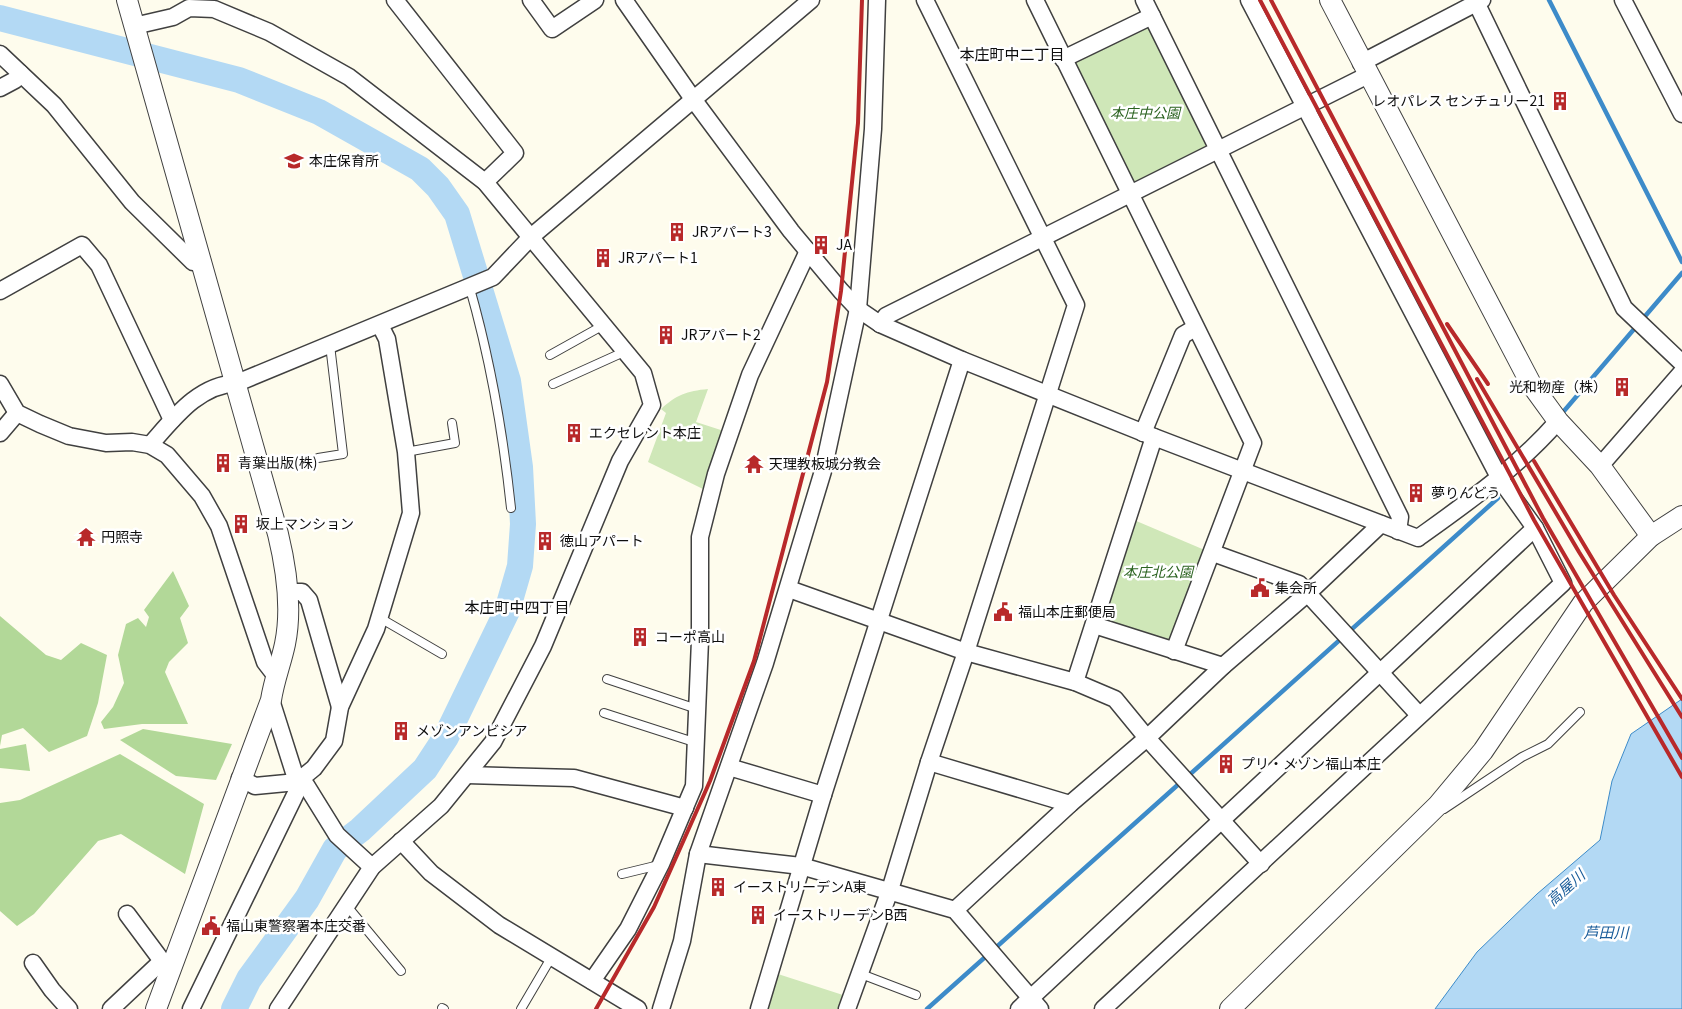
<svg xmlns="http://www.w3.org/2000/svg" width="1682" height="1009" font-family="Georgia,'Noto Sans JP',serif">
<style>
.green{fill:#cfe7b8}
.forest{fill:#b2d898}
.water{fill:#b3d9f4;stroke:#3d8bc9}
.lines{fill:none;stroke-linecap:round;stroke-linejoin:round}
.stream{stroke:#3d8bc9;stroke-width:4.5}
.river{stroke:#b3d9f4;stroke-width:26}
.service-casing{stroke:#404040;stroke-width:10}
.minor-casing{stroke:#404040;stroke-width:19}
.tertiary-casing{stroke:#404040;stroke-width:22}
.service{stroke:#fff;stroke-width:8}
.minor{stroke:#fff;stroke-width:16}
.tertiary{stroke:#fff;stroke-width:20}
.rail{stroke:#b8292a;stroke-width:4}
.labels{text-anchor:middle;stroke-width:5;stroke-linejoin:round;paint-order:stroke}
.poi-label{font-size:14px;fill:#0d0d0d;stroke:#fff;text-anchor:start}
.park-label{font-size:14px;font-style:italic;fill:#2a621f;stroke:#fff}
.neighbourhood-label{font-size:15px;fill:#0d0d0d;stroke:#fff}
.water-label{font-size:15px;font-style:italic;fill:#1a5d9a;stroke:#fff}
</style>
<rect width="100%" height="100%" fill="#fefced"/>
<g class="green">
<polygon points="1142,26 1152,27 1206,139 1205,147 1138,182 1130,182 1072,61"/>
<path d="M708,389L696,422L727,432L705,490L648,462L666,413L661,409C676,395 687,391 708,389Z"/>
<polygon points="1134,520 1207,551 1172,646 1105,624 1102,617"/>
<polygon points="778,974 846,996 841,1009 767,1009"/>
</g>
<g class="forest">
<polygon points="173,571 189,606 180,618 188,643 169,662 165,672 188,724 142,724 104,729 101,722 113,707 124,683 118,655 126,624 138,618 146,627 149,617 144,610"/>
<polygon points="0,616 46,655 61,660 81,643 107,655 98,703 87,736 49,752 23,728 2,735 0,746"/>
<polygon points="143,729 232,744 216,780 176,776 120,740"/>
<polygon points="26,744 30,771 0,768 0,749"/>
<polygon points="120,754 204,804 185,874 121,834 98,841 34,914 17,926 0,911 0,803 20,800"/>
</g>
<polygon class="water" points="1682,699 1682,1009 1435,1009 1477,952 1537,894 1600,840 1612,781 1631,734"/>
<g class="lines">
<g class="stream">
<polyline points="1549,0 1682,262"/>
<polyline points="1564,411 1682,273"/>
<polyline points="1187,777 1498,498"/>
<polyline points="927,1009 1181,782"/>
</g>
<polyline class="river" points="0,18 239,80 319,112 420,169 438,187 457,214 508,381 520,467 523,524 520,566 507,611 446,737 425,769 360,830 335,849 307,899 249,979 234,1009"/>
<g class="service-casing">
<g id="service">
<path d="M469,285C490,358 503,432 511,508"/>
<polyline points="550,355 602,326"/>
<polyline points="553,384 626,351"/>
<polyline points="406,452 455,443 452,423"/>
<polyline points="318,458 343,454 330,345"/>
<polyline points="380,618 442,654"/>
<polyline points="607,679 697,709"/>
<polyline points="604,713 697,743"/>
<polyline points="1444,809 1522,757 1548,744 1580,712"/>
<polyline points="622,874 659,865"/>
<polyline points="347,906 401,971"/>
<polyline points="861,974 916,995"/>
<polyline points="442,1008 444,1009"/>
<polyline points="521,1009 551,958"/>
</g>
</g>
<g class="minor-casing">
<g id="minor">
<polyline points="395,0 515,153 485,182"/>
<polyline points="531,0 552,29 595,0"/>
<path d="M624,0L693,99L791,231L841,291L858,309L880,324L962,360L1154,437L1418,538C1468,502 1517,468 1558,421"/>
<polyline points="1035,0 1253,443 1174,651"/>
<polyline points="1144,0 1400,517 1398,531"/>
<polyline points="1475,0 1624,308 1682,363"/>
<polyline points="1623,0 1682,114"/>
<polyline points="134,26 173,17 189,8 214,9 269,32 349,77 485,182 643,373 652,405 620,461 543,646 493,742 441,806 372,867 278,1009"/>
<polyline points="0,54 54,105 132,202 193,262 202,261"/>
<polyline points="1063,59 1152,16"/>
<polyline points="1361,63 1482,0"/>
<polyline points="0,88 15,80 20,73"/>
<polyline points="0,291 82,245 99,265 172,420"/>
<polyline points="880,324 886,316 1368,75"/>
<polyline points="0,384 17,413 40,424 69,436 106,443 132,442 150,445 167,455 202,496 219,526 265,662 275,675"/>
<polyline points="0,433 17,413"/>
<polyline points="1143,433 1183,335 1195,328"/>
<path d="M150,445C174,418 198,385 237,383L493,277L532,236L811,0"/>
<polyline points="1600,466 1682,372"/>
<polyline points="1213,553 1299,584 1419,715"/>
<polyline points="789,589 966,652 1075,682 1115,699 1147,738 1261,864"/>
<polyline points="288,592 302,592 309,600 340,707"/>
<polyline points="1094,625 1223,666"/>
<polyline points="1075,682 1154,437"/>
<polyline points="271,700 297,782 306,785 337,835 372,867"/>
<polyline points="929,762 1070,804"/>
<polyline points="729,767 823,795"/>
<polyline points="467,775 574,778 685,808"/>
<polyline points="240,778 255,786 297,782 314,768 334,741 340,707 376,629 411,513 406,452 387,339 380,325"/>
<polyline points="401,841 431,873 499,925 638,1009"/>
<polyline points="698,854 801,866 955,910 1040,1009"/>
<polyline points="955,910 1070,804 1147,738 1223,666 1308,593 1381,524"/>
<polyline points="127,914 162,961"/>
<polyline points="33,963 52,990 69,1009"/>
<polyline points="592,981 628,929 661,864 694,786 700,640 700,537 716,474 750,375 808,251"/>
<polyline points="111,1009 162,961 171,967"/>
<polyline points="191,1009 296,793 297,782"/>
<polyline points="661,1009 682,941 698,854 765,663 823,471 858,309 873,129 877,0"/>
<polyline points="759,1009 823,795 962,360"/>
<polyline points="847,1009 890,890 929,762 966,652 1076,305 925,0"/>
<polyline points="1019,1009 1535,528 1500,479 1249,0"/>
<polyline points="1103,1009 1563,583 1535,528"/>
</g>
</g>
<g class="tertiary-casing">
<g id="tertiary">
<path d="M127,0L278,534C286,567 292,610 285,644C281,663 274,680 271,700L156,1009"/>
<polyline points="1330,0 1531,384 1558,421 1600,466 1651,536"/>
<polyline points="1230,1009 1438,805 1483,751 1583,603 1651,536 1682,516"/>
</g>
</g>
<use href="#service" class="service"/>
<use href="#minor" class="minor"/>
<use href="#tertiary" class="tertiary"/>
<g class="rail">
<polyline points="1260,0 1534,520 1682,777"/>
<polyline points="1271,0 1543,518 1682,758"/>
<polyline points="1447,324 1488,384"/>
<polyline points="1477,379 1579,552 1682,717"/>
<polyline points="1534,461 1614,595 1682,699"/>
<polyline points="596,1009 654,907 710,781 754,661 827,382 841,291 858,123 862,0"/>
</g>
</g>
<defs>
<g id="building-bare" transform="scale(1.5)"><path d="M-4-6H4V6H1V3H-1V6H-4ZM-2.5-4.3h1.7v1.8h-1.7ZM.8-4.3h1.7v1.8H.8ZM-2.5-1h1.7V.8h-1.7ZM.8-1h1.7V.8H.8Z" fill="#b8292a" stroke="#fff" stroke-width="2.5" paint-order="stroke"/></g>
<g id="school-bare" transform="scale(1.5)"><path d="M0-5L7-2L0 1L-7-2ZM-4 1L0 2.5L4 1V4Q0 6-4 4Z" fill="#b8292a" stroke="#fff" stroke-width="2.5" paint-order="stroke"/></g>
<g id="temple-bare" transform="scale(1.5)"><path d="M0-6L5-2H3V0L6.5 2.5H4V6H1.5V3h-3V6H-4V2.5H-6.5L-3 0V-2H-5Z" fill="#b8292a" stroke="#fff" stroke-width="2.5" paint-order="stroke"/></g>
<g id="civic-bare" transform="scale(1.5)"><path d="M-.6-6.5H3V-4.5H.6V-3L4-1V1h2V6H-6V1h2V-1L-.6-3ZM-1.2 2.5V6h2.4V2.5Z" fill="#b8292a" stroke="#fff" stroke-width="2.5" paint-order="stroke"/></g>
</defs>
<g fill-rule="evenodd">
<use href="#building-bare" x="1560" y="101"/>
<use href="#school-bare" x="294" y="161"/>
<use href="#building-bare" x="677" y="232"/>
<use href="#building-bare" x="821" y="245"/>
<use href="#building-bare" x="603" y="258"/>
<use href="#building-bare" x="666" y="335"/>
<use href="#building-bare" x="1622" y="387"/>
<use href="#building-bare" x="574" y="433"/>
<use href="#building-bare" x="223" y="463"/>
<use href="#temple-bare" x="754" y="464"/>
<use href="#building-bare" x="1416" y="493"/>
<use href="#building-bare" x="241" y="524"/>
<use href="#temple-bare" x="86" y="537"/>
<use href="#building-bare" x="545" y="541"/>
<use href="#civic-bare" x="1260" y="588"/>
<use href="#civic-bare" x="1003" y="612"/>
<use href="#building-bare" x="640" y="637"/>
<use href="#building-bare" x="401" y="731"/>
<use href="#building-bare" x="1226" y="764"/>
<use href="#building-bare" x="718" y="887"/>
<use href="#building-bare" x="758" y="915"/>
<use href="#civic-bare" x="211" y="926"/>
</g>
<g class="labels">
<g class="poi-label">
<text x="1545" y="106" text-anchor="end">レオパレス センチュリー21</text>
<text x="309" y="166">本庄保育所</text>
<text x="692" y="237">JRアパート3</text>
<text x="836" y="250">JA</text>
<text x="618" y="263">JRアパート1</text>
<text x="681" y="340">JRアパート2</text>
<text x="1607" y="392" text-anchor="end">光和物産（株）</text>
<text x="589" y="438">エクセレント本庄</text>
<text x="238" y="468">青葉出版(株)</text>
<text x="769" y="469">天理教板城分教会</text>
<text x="1431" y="498">夢りんどう</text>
<text x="256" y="529">坂上マンション</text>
<text x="101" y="542">円照寺</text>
<text x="560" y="546">徳山アパート</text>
<text x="1275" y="593">集会所</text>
<text x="1018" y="617">福山本庄郵便局</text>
<text x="655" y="642">コーポ高山</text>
<text x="416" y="736">メゾンアンビシア</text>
<text x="1241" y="769">プリ・メゾン福山本庄</text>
<text x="733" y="892">イーストリーデンA東</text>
<text x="773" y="920">イーストリーデンB西</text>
<text x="226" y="931">福山東警察署本庄交番</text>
</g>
<g class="park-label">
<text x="1145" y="118">本庄中公園</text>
<text x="1158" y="577">本庄北公園</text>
</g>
<g class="neighbourhood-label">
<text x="1012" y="60">本庄町中二丁目</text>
<text x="517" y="613">本庄町中四丁目</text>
</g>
<g class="water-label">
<text transform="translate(1566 888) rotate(-42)" y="5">高屋川</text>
<text x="1606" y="938">芦田川</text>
</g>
</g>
</svg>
